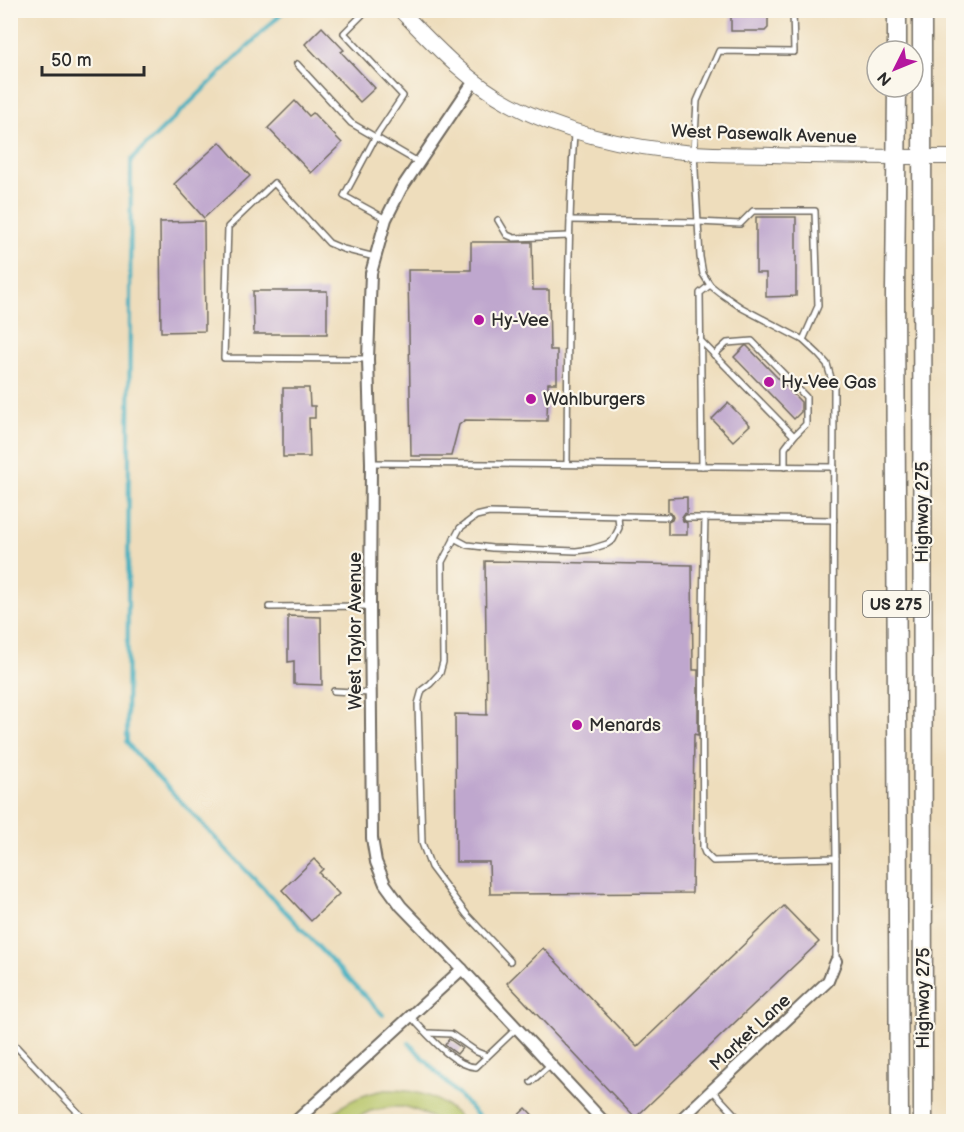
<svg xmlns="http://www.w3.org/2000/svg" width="964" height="1132" font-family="'Balsamiq Sans',sans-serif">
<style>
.green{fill:#b6c466;stroke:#707848;stroke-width:1.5}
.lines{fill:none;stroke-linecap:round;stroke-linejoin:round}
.stream{stroke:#41aebf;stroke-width:4}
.building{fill:#bfa7ce}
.service-casing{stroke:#6f695e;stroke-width:8}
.minor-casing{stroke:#6f695e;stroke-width:14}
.tertiary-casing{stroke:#6f695e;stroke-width:16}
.trunk-casing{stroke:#6f695e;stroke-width:21}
.service{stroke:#fff;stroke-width:5}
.minor{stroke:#fff;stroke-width:10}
.tertiary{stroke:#fff;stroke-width:14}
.trunk{stroke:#fff;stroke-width:18}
.poi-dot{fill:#b5179e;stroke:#fbf7ec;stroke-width:2}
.labels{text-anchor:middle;stroke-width:4.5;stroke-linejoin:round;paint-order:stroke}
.shield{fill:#fbf7ec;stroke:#696865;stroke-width:1.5}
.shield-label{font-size:16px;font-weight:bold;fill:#2b2b2b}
.street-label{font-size:18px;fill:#2b2b2b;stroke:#fbf7ec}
.poi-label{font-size:18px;fill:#2b2b2b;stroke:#fbf7ec;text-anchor:start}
</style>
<rect width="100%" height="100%" fill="#fbf7ec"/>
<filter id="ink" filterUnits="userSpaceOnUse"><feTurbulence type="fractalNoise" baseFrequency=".0167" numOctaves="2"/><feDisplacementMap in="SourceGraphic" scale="12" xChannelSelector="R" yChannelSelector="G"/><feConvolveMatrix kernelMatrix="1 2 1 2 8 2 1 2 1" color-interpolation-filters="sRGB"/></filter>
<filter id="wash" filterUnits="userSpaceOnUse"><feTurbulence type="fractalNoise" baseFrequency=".008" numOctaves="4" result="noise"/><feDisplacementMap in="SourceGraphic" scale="24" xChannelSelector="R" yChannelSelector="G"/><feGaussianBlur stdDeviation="1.35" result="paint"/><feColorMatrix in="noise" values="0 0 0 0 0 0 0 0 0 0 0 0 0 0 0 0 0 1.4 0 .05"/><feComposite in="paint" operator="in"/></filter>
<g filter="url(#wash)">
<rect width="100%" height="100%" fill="#eeddbc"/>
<path class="green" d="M385,1090C417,1089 442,1097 463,1121H438L418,1111L406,1107H392L370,1111L351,1121H323C344,1103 358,1095 385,1090Z"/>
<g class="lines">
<g class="stream">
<polyline points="285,10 131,160 127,736 127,742 135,753 383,1015"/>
<polyline points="409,1043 484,1122"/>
</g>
</g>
<g id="blocks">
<g class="building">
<polygon points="731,10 768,10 768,28 765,31 731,31"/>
<polygon points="322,27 344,50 341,52 375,88 360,102 305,44"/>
<polygon points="295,101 309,116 313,113 342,143 311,173 268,128"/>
<polygon points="220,142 250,176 204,218 174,184"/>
<polygon points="756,217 796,217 796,296 766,297 766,273 756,273"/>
<polygon points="204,221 205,331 161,332 160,222"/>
<polygon points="471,242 532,242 533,290 549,290 550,350 557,350 557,383 548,383 547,421 465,420 459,425 451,456 411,456 408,270 471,270"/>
<polygon points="253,291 327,291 327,334 254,334"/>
<polygon points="745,346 747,346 801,402 801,412 794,419 734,357"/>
<polygon points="283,388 309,388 310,406 315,406 315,418 309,418 310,457 283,457"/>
<polygon points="728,403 750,425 733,441 712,419"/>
<polygon points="687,497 687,513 684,514 682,517 683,521 687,523 687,535 668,535 668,522 672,520 673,517 671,513 668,512 668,498"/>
<polygon points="485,561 692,565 693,670 698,670 698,735 694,734 692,893 490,894 489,862 456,862 455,714 487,715"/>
<polygon points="288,616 321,617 322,685 294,684 294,661 288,662"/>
<polygon points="314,859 323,869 319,873 339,894 311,921 282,890"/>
<polygon points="784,906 819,942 635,1118 507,983 543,948 637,1047"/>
<polygon points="449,1039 462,1048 457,1054 445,1045"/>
<polygon points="526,1108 539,1122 511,1122"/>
</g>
</g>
</g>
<g filter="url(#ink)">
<use href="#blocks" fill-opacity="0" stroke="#6f695e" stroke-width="1.5"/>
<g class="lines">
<g class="service-casing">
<g id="service">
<polyline points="367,10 344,33 403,96 375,138 344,196 386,219"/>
<polyline points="793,10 794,52 719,51 697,101 694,153 700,257 703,274 710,285 720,293 742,308 803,340 818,354 827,364 834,388 833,673 836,858 836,961"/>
<polyline points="297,64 351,123 418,162"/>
<polyline points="498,220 507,235 514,238 569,236"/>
<polyline points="570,220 698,222 740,224 753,211 815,211 818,306 803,340"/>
<polyline points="700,340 794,436 785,448 785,467"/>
<polyline points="714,355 727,343 752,341 806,397 806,424 794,436"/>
<polyline points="368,359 224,358 228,227 274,183 329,243 343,249 375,257"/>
<polyline points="371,463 834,467"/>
<path d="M567,464C568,354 567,243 574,133"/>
<polyline points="702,466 700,293 710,285"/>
<polyline points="687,518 705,518"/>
<path d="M834,520L705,518C702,628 702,738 703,848L705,853L713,861L836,858"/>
<polyline points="454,538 467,545 492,548 576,551 591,549 607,544 613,540 619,528 618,516"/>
<polyline points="269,607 370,606"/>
<polyline points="334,691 371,693"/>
<polyline points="510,961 467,915 431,867 422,843 418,704 422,690 430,684 440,673 443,662 442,562 460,528 476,516 489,513 668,517"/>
<path d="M410,1016C426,1032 452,1066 476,1067L517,1028"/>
<polyline points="427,1033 451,1034 477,1052 487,1056"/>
<polyline points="10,1040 87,1122"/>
<polyline points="531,1082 550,1065"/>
<polyline points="712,1090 737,1117 732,1122"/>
</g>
</g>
<g class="minor-casing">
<g id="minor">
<polyline points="474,81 401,189 386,219 371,273 368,359 371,463 370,606 372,838 376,862 385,884 401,906 462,969 604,1122"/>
<polyline points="295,1122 462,969"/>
<polyline points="678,1122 828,981 836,961"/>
</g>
</g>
<g class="tertiary-casing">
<path id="tertiary" d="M400,10C434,45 467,81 510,104C567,135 630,148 694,153C720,155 746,154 771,155C832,157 893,157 954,157"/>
</g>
<g class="trunk-casing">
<g id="trunk">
<polyline points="897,10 897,51"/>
<polyline points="922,10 923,1122"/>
<polyline points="897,87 895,293 899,1122"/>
</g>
</g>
<use href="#service" class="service"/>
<use href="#minor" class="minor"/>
<use href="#tertiary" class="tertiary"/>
<use href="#trunk" class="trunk"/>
</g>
</g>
<g class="poi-dot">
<circle cx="479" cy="320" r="6"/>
<circle cx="769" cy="382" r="6"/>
<circle cx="531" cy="399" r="6"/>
<circle cx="577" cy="725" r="6"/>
</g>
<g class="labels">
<rect class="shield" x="863" y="591" width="66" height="26" rx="4.5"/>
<g class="shield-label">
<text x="896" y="610">US 275</text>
</g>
<g class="street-label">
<text transform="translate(764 134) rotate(2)" y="6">West Pasewalk Avenue</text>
<text transform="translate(922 512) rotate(-90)" y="6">Highway 275</text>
<text transform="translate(355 631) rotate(-90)" y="6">West Taylor Avenue</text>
<text transform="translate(923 998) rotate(-90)" y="6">Highway 275</text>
<text transform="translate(750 1032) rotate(-43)" y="6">Market Lane</text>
</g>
<g class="poi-label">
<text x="491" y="326">Hy-Vee</text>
<text x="781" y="388">Hy-Vee Gas</text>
<text x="543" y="405">Wahlburgers</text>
<text x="589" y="731">Menards</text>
</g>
</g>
<rect width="964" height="1132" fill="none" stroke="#fbf7ec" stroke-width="36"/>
<g transform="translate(895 69) rotate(227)"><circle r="28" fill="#fbf7ec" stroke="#a8a59f" stroke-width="1.5"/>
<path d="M0-4.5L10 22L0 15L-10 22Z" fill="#b5179e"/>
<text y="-9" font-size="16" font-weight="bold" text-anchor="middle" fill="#2b2b2b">N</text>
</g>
<path d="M42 66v9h102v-9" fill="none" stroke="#2b2b2b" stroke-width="3"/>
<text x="51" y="66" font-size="18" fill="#2b2b2b" stroke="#fbf7ec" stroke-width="4.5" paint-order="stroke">50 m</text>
</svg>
